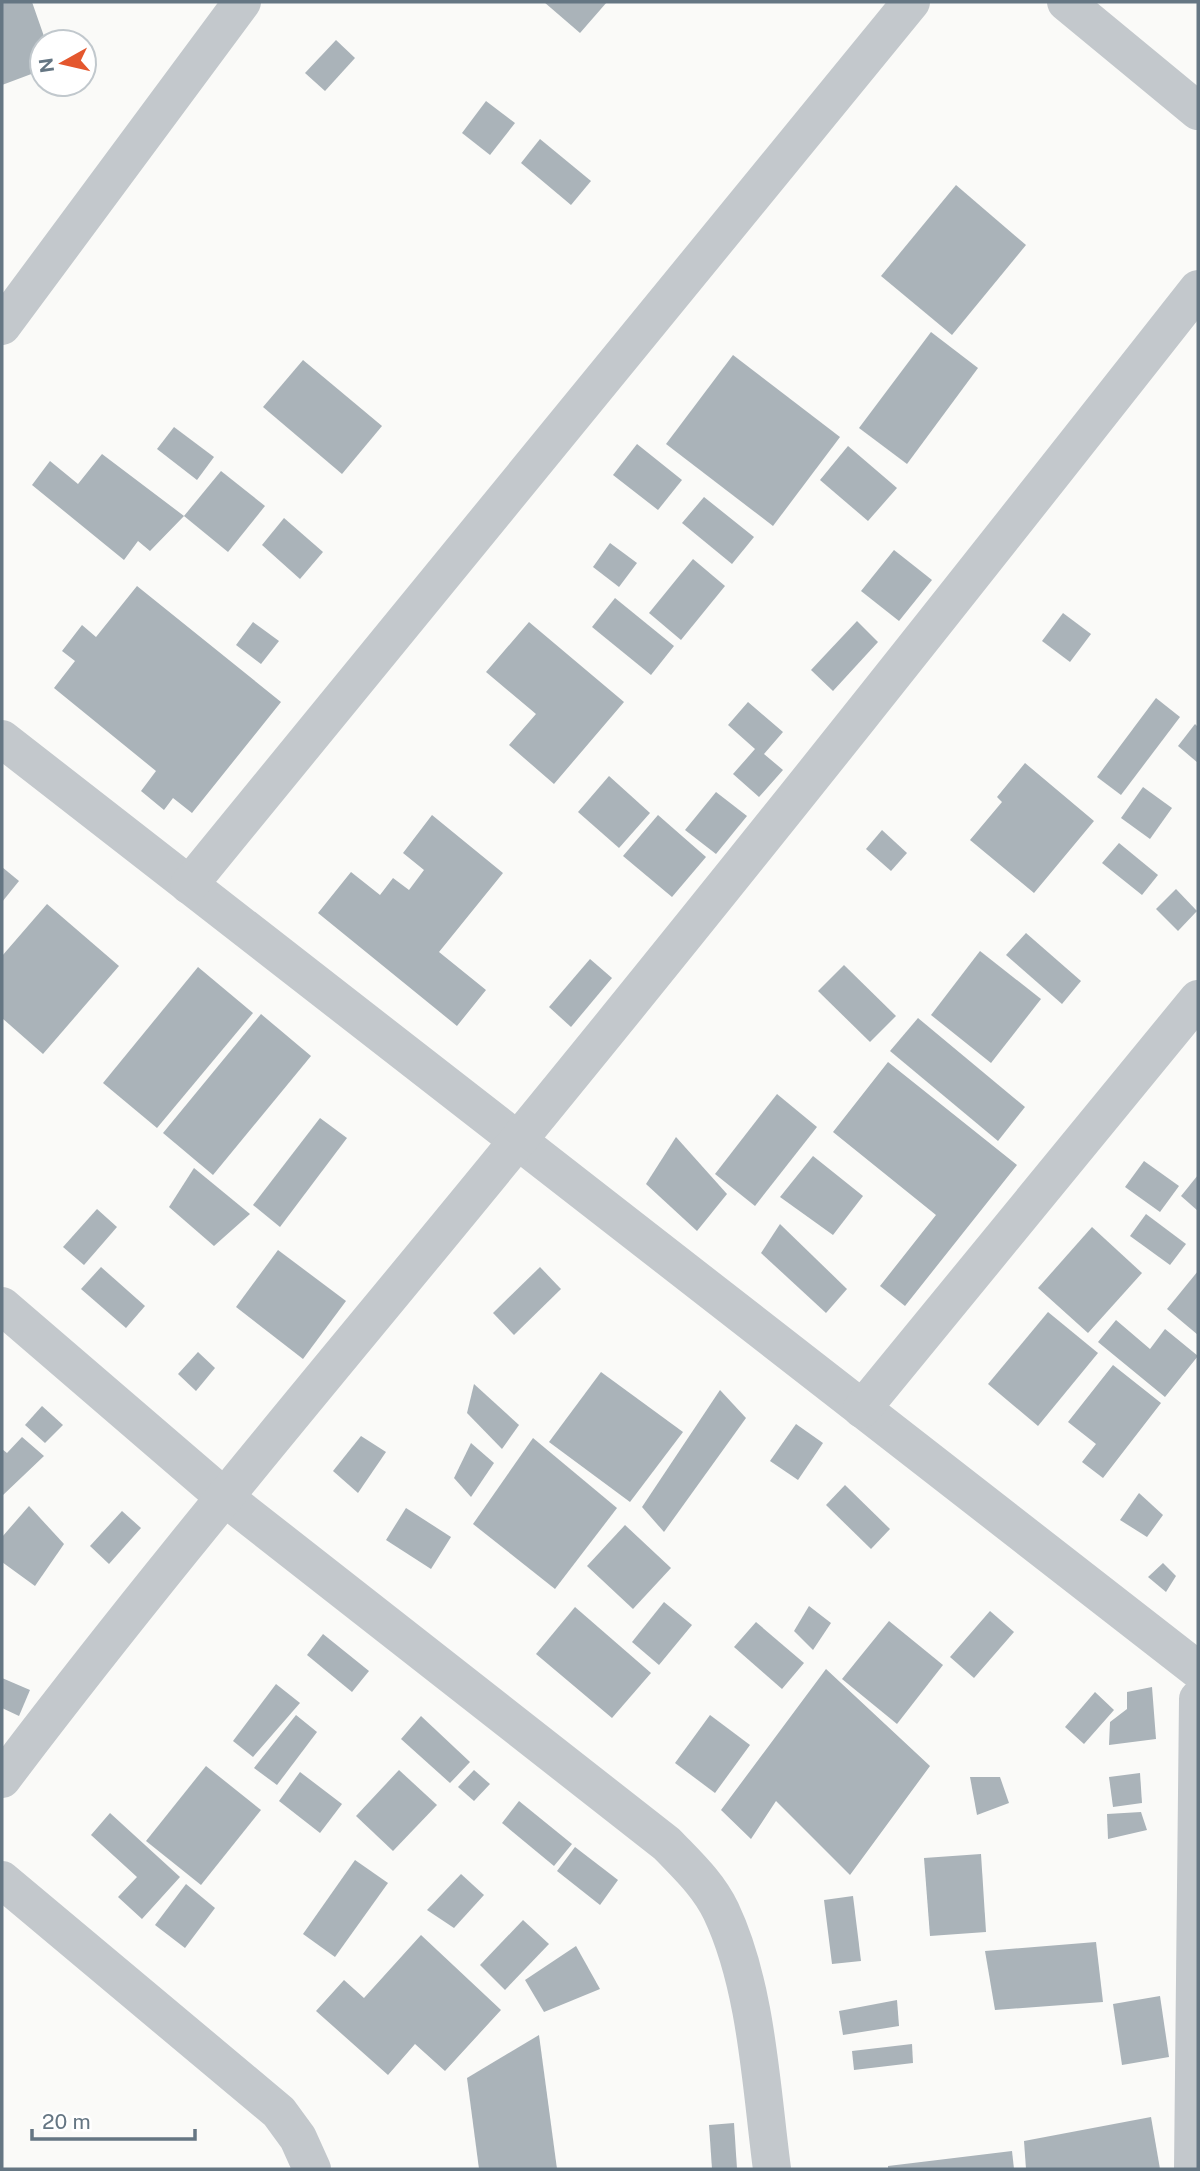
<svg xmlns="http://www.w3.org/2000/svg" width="1200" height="2171" font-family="'Public Sans',sans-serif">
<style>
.building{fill:#aab3b9}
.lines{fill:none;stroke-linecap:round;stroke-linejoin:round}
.minor{stroke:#c3c8cc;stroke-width:38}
</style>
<rect width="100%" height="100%" fill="#fafaf8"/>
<g class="building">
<polygon points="2,2 32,2 46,42 42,42 42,70 2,85"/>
<polygon points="544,2 607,2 580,33"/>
<polygon points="336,40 355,58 325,91 305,73"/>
<polygon points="486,101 515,123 490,155 462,133"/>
<polygon points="540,139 591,181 571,205 521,163"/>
<polygon points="956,185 1026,245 952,335 881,276"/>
<polygon points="931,332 978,368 907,464 859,428"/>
<polygon points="733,355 840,437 773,526 666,444"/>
<polygon points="303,360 382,426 342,474 263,407"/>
<polygon points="174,427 214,457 197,480 157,449"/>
<polygon points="637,444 682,480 658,510 613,475"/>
<polygon points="848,446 897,488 868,521 820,480"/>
<polygon points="102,454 184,516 150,551 138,541 124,560 32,485 50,461 78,484"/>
<polygon points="221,471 265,506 228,552 184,516"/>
<polygon points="704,497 754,537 732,564 682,523"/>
<polygon points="284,518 323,552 300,579 262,545"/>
<polygon points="610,543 637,563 619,587 593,567"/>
<polygon points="894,550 932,580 899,621 861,591"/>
<polygon points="693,559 725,586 681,640 649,613"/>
<polygon points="137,586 281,702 192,813 173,798 164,810 141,791 156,771 54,688 75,661 62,651 82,625 96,637"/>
<polygon points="615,598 674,646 651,675 592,627"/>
<polygon points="1063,613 1091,634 1070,662 1042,641"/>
<polygon points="857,621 878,642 833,691 811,670"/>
<polygon points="253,622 279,641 261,664 236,645"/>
<polygon points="529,622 624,702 554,784 509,745 536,714 486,672"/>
<polygon points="1156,698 1180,717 1121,795 1097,777"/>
<polygon points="748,702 783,732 764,754 783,770 759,797 733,774 755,749 728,725"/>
<polygon points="1195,724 1198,727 1198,763 1178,746"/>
<polygon points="1025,763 1094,821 1034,893 970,840 1002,802 997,797"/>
<polygon points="609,776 650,813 619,848 578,812"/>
<polygon points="1143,787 1172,808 1150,839 1121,818"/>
<polygon points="716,792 747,816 716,854 685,830"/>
<polygon points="432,815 503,873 439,952 486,990 457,1026 318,913 351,872 380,895 393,878 409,890 424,870 403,853"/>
<polygon points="658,815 706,857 672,897 623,856"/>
<polygon points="882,830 907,853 891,871 866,849"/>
<polygon points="1119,843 1158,875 1142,895 1102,863"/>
<polygon points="2,867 19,881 2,902"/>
<polygon points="1176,889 1197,911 1178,931 1156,909"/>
<polygon points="47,904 119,966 43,1054 2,1018 2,956"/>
<polygon points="1026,933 1081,981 1062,1004 1006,955"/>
<polygon points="980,951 1041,999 991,1063 931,1015"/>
<polygon points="590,959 612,978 571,1027 549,1007"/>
<polygon points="844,965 896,1016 870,1042 818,991"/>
<polygon points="198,967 253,1013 157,1128 103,1083"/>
<polygon points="261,1014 311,1056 213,1175 163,1133"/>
<polygon points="918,1018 1025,1107 998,1141 890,1051"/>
<polygon points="888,1062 1017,1165 905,1306 880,1286 936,1215 833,1132"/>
<polygon points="777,1094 817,1127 755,1206 715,1174"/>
<polygon points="320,1118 347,1138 280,1227 253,1205"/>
<polygon points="676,1137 727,1194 697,1231 646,1184"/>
<polygon points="813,1156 863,1196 833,1235 780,1197"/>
<polygon points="1144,1161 1179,1186 1160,1212 1125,1187"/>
<polygon points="194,1168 250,1214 214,1246 169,1207"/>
<polygon points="1198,1175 1198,1211 1181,1196"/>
<polygon points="97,1209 117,1227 84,1265 63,1247"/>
<polygon points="1146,1214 1186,1244 1170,1265 1130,1236"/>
<polygon points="780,1224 847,1289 826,1313 761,1253"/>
<polygon points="1092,1227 1142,1273 1088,1333 1038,1288"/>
<polygon points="278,1250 346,1301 303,1359 236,1307"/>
<polygon points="101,1267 145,1306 126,1328 81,1289"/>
<polygon points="540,1267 561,1289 514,1335 493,1313"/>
<polygon points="1198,1271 1198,1335 1167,1309"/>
<polygon points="1048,1312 1098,1353 1038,1426 988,1384"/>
<polygon points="1116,1320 1150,1349 1165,1329 1198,1356 1165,1397 1098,1342"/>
<polygon points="198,1352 215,1368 196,1391 178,1374"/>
<polygon points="1113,1365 1161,1403 1103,1478 1082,1462 1096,1444 1068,1422"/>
<polygon points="601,1372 683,1432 630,1502 549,1442"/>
<polygon points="474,1384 519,1425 502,1449 467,1413"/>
<polygon points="720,1390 746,1418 664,1532 642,1507"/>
<polygon points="42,1406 63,1425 45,1443 25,1425"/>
<polygon points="796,1424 823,1443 798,1480 770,1461"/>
<polygon points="361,1436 386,1452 358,1493 333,1471"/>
<polygon points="22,1437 44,1456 2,1496 2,1449 7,1453"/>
<polygon points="533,1438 617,1508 555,1589 473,1524"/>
<polygon points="471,1443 494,1463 471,1497 454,1478"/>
<polygon points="845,1485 890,1529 871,1549 826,1505"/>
<polygon points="1139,1493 1163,1515 1147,1537 1120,1520"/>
<polygon points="29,1506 64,1544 35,1586 2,1562 2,1537"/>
<polygon points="406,1508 451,1537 431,1569 386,1540"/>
<polygon points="122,1511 141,1528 109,1564 90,1546"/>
<polygon points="625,1525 671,1568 633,1609 587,1566"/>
<polygon points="1163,1563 1176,1576 1166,1592 1148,1577"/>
<polygon points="664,1602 692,1625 659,1665 632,1642"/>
<polygon points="809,1606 831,1623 813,1650 794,1631"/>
<polygon points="575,1607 651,1673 612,1718 536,1654"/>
<polygon points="990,1611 1014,1632 974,1678 950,1657"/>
<polygon points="889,1621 943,1665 897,1724 842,1679"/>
<polygon points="756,1622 804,1663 782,1689 734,1647"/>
<polygon points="323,1634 369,1671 352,1692 307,1655"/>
<polygon points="826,1669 930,1766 850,1875 776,1801 751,1839 721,1810"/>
<polygon points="2,1678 30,1690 19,1716 2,1708"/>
<polygon points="276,1684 300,1703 253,1757 233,1741"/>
<polygon points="1152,1687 1156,1739 1109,1745 1110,1722 1127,1709 1127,1692"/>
<polygon points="1095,1692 1114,1710 1084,1744 1065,1727"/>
<polygon points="296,1715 317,1732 277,1785 254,1768"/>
<polygon points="710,1715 750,1745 715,1793 675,1763"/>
<polygon points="421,1716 470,1762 450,1783 401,1739"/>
<polygon points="206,1766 261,1810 201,1885 146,1841"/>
<polygon points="399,1770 437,1805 393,1851 356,1816"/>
<polygon points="474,1770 490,1784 474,1801 458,1787"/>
<polygon points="300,1772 342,1804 320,1833 279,1801"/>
<polygon points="1140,1773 1142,1803 1113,1807 1109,1777"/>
<polygon points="970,1777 1000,1777 1009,1803 977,1815"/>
<polygon points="519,1801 572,1844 554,1866 502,1823"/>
<polygon points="1141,1812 1147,1830 1108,1839 1107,1814"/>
<polygon points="110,1813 180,1877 142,1919 118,1897 137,1877 91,1835"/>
<polygon points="575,1847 618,1880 600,1905 557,1871"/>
<polygon points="981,1854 986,1932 930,1936 924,1858"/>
<polygon points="355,1860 388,1883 335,1957 303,1934"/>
<polygon points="461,1874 484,1895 454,1928 427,1910"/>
<polygon points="186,1884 215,1908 185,1948 155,1925"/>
<polygon points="853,1896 861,1961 832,1964 824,1900"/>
<polygon points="523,1920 549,1944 505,1990 480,1965"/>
<polygon points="421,1935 501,2010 445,2071 415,2044 388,2075 316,2011 344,1980 364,1998"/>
<polygon points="1096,1942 1103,2002 995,2010 985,1951"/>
<polygon points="576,1946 600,1989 544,2012 525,1980"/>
<polygon points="1160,1996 1169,2057 1122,2065 1113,2004"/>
<polygon points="897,2000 899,2026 843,2035 839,2011"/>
<polygon points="539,2035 557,2169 479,2169 467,2078"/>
<polygon points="912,2044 913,2063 854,2070 852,2051"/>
<polygon points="1151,2117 1160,2169 1026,2169 1024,2141"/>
<polygon points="734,2123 737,2169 712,2169 709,2125"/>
<polygon points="1012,2151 1014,2169 888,2169 888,2166"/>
</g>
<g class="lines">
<g class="minor">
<polyline points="1066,2 1198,111"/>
<polyline points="2,326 242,2"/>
<polyline points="2,739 1198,1670"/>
<polyline points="189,885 911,2"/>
<path d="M2,1306L223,1496L667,1844C687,1865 708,1884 721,1911C757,1987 761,2087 772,2169"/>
<polyline points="862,1409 1198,999"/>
<path d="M2,1779C166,1562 343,1355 515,1144C746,862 972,576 1198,289"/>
<polyline points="2,1880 279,2112 298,2138 312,2169"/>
<polyline points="1193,2169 1198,1699"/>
</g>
</g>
<rect width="1200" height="2171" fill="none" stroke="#657683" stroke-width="7"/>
<g transform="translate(63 63) rotate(262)"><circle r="33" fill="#ffffff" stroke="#c1c8cd" stroke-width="2"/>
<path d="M0-5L12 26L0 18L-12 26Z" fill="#e4572e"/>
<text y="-10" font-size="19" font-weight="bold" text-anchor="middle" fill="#657683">N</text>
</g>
<path d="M32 2129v10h163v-10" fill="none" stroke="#657683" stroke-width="3.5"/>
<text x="42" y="2129" font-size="21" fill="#657683" stroke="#ffffff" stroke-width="5" paint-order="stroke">20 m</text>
</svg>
